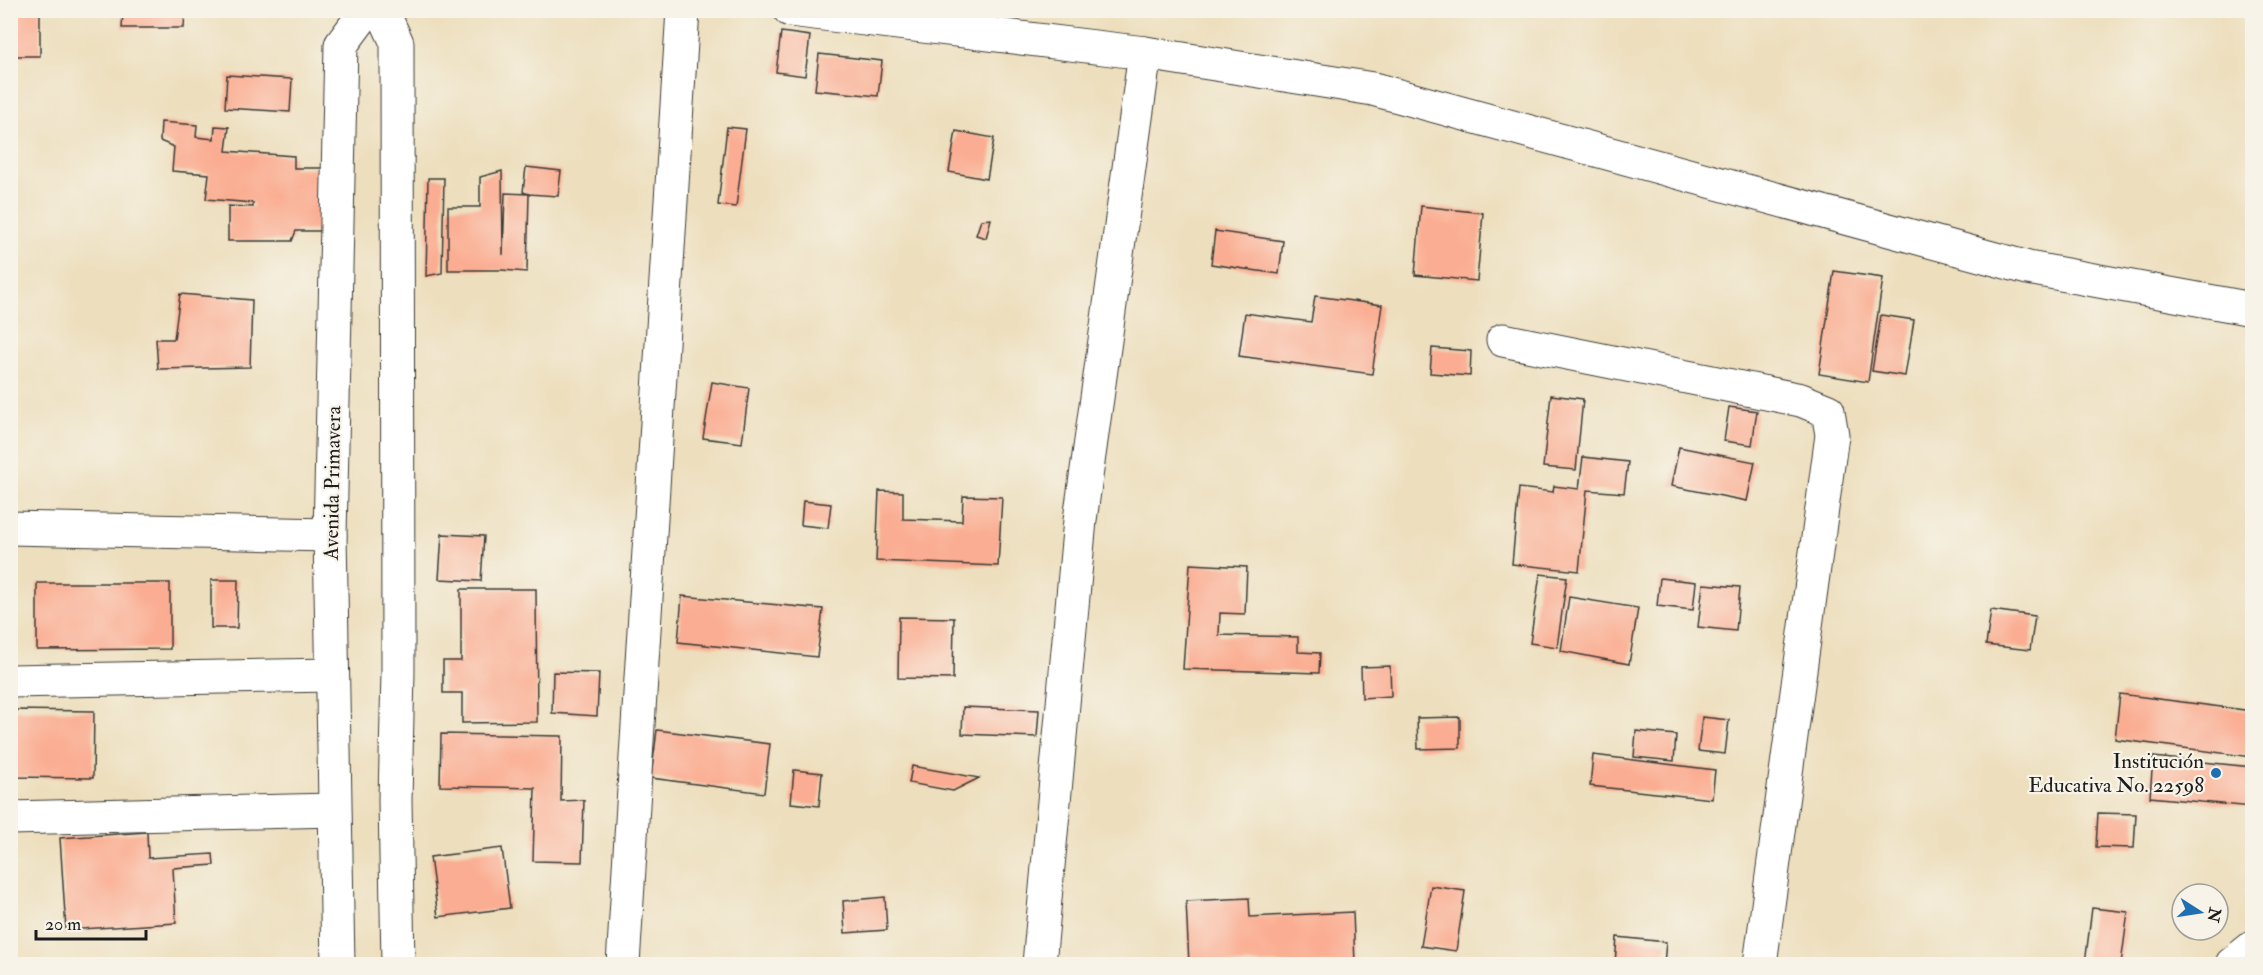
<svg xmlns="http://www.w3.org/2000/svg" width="2263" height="975" font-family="'IM FELL Double Pica',serif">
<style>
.building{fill:#faad92}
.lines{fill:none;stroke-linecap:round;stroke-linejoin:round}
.street-casing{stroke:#3b3934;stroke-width:35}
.secondary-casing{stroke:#3b3934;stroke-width:35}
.street{stroke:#fff;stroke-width:33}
.secondary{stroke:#fff;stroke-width:33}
.poi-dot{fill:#1f6fb2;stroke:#f7f3e8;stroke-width:2}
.labels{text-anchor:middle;stroke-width:4.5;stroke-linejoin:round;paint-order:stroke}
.street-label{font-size:21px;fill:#1c1c1c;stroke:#f7f3e8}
.poi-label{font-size:21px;fill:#1c1c1c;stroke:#f7f3e8;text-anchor:end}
</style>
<rect width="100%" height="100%" fill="#f7f3e8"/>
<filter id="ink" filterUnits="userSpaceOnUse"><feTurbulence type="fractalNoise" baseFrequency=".0167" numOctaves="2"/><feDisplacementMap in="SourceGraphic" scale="12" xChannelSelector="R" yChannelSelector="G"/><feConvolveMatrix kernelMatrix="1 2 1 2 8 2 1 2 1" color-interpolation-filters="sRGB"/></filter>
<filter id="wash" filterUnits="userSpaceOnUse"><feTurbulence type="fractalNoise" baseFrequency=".008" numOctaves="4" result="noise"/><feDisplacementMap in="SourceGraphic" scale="24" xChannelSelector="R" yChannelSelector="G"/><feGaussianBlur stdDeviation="1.35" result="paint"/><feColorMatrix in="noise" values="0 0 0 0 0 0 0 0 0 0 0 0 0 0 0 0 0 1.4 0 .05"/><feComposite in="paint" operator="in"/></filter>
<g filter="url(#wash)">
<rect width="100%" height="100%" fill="#eddfbe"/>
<g id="blocks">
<g class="building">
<rect x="10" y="10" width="30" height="46"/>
<polygon points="123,10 185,10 184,28 122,28"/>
<polygon points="781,32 810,36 805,76 776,72"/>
<polygon points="819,54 882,61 878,96 815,90"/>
<polygon points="227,75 292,79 290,112 225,108"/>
<polygon points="161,122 197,125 196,137 214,139 215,126 229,127 226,151 294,156 294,168 327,168 327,231 296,231 292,241 228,241 228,206 253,207 253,203 206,199 209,174 172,171 174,147 160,141"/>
<polygon points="727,127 746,129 736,207 718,205"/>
<polygon points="956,131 994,138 987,179 949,172"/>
<polygon points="526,167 561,171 558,196 529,194 527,272 502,270 448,270 448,207 480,207 480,177 502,171 503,255 505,193 529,194 523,192"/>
<polygon points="428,178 444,178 442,273 426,276"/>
<polygon points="1421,206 1483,213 1477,281 1415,275"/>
<polygon points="991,219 986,238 976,235 981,220"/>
<polygon points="1215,231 1283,241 1279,274 1211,264"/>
<polygon points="1834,271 1883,278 1868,382 1819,374"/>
<polygon points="180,294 252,300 250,367 158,369 156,339 174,339"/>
<polygon points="1315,296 1382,305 1372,374 1239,356 1245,313 1311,322"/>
<polygon points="1881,315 1914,320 1905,376 1872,371"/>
<polygon points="1432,348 1471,351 1470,376 1430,373"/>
<polygon points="712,382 749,388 742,443 703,438"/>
<polygon points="1551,395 1583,399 1576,470 1543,467"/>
<polygon points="1729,407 1757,411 1752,445 1724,441"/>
<polygon points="1679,447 1755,462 1747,501 1671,486"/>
<polygon points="1583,457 1628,462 1624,493 1587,490 1579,571 1512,564 1519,488 1553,492 1554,486 1579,489"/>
<polygon points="879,491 903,492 903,519 962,521 963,496 1002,497 998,566 876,561"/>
<polygon points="803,501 831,504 828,528 801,525"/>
<polygon points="442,534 484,536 481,581 439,579"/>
<polygon points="1190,564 1247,567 1245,614 1220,613 1219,635 1298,637 1298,652 1320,653 1319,673 1183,669"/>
<polygon points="1540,574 1567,577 1557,647 1530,643"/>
<polygon points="1660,578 1696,582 1693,610 1657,606"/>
<polygon points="211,580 238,580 237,628 211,628"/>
<polygon points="37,583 170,583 170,649 37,650"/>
<polygon points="1703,584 1740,587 1736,631 1698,627"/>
<polygon points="461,589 536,589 537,722 462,723 462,693 443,693 443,661 461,661"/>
<polygon points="682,596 823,609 817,657 678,642"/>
<polygon points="1569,597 1638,608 1629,664 1561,651"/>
<polygon points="1991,610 2035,616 2030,650 1986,645"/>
<polygon points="899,617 954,618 953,679 898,678"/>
<polygon points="1390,666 1391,696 1362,698 1361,667"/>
<polygon points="553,672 599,673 597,716 552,713"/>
<polygon points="2120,694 2252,711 2252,757 2115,739"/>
<polygon points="963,707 1039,710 1037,737 962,734"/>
<polygon points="10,710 94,711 93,778 10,777"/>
<polygon points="1460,717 1460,748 1418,749 1417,718"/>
<polygon points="1702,717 1729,720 1725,754 1698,751"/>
<polygon points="657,730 770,744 764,793 651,778"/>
<polygon points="1636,731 1676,735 1674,761 1634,757"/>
<polygon points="441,734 562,736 561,801 584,800 582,862 533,861 535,788 440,786"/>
<polygon points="1593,755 1715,770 1712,799 1590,786"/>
<polygon points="2153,757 2252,767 2252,807 2150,797"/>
<polygon points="912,766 979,778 953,791 909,783"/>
<polygon points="794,770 822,773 819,806 791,803"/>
<polygon points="2098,813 2136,814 2134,848 2096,847"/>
<polygon points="147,832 148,858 213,854 214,865 173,868 176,923 66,930 60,838"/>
<polygon points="502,848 510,908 438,917 430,857"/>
<polygon points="1431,886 1465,891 1456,951 1421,946"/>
<polygon points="885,897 887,930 845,933 843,901"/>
<polygon points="1249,898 1250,917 1353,912 1355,964 1189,964 1186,901"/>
<polygon points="2092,908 2128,912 2121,964 2085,964"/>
<polygon points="1617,937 1666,942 1664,964 1615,964"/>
</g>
</g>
</g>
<g filter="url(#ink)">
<use href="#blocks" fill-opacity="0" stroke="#3b3934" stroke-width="1.5"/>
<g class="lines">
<g class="street-casing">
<g id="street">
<polyline points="790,10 1145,53 1373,89 2028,268 2252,309"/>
<polyline points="1503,340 1801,400 1828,411 1832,435 1760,964"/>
<polyline points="10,528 330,535"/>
<polyline points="10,681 332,675"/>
<polyline points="10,818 333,810"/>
<polyline points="623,964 683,10"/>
<polyline points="1039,964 1080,520 1145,53"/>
<polyline points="2232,964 2252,948"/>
</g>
</g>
<g class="secondary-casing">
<g id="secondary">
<polyline points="382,10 397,43 398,672 395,800 398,964"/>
<polyline points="338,964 330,535 341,45 367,10"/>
</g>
</g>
<use href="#street" class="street"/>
<use href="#secondary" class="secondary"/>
</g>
</g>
<circle class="poi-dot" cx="2216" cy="773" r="6"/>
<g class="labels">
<g class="street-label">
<text transform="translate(332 483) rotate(-89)" y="7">Avenida Primavera</text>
</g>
<g class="poi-label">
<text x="2204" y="768">Institución<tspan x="2204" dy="24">Educativa No. 22598</tspan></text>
</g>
</g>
<rect width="2263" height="975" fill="none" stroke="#f7f3e8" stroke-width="36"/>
<g transform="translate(2200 912) rotate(102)"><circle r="28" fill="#f7f3e8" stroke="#9f9d96" stroke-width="1.5"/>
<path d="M0-4.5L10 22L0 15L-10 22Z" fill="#1f6fb2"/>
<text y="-9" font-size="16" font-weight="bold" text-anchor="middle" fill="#1c1c1c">N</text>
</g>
<path d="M36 930v9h110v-9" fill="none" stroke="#1c1c1c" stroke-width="3"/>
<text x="45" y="930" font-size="18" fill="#1c1c1c" stroke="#f7f3e8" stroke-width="4.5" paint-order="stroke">20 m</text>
</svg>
